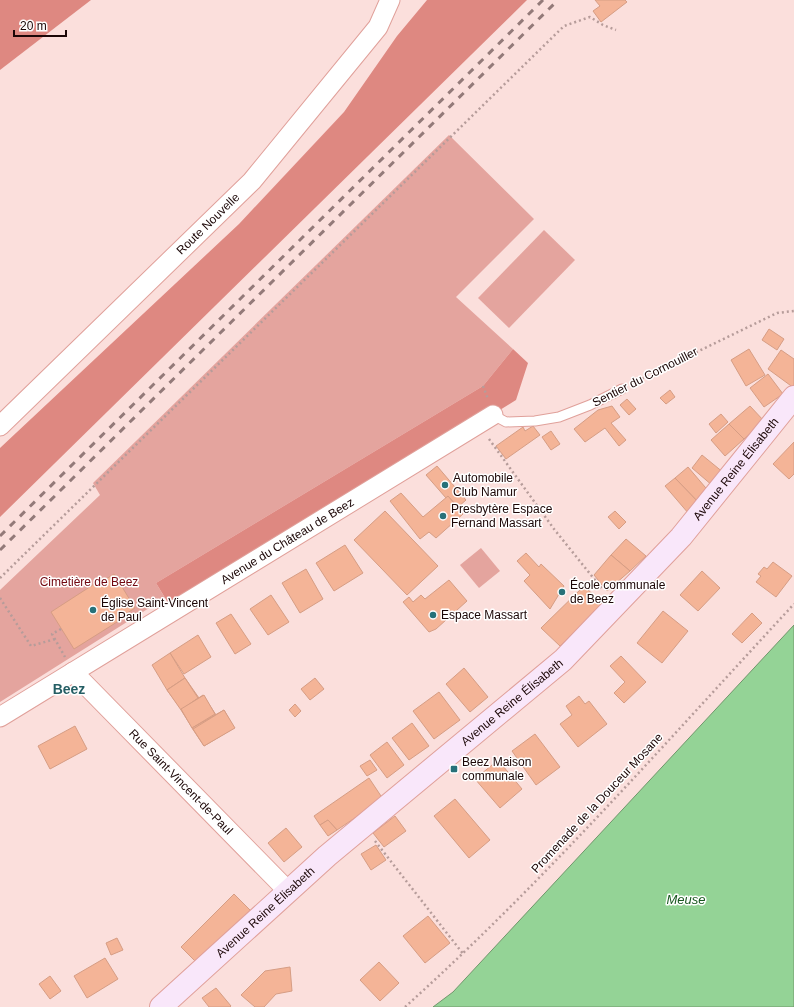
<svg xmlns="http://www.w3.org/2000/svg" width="794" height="1007" font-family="Arial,sans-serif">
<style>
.green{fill:#e4a49e}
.forest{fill:#de8881}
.water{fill:#94d396;stroke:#70966b}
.building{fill:#f4b497;stroke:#d69d84}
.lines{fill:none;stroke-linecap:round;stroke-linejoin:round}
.lane-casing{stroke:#e0a09a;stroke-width:11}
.street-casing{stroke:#e0a09a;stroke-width:21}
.secondary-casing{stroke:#e0a09a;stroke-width:24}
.path{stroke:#b69c9a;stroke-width:2.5;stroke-dasharray:2 3;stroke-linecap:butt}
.lane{stroke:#fff;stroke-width:9}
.street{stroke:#fff;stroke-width:19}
.secondary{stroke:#f9e7fa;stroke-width:22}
.rail{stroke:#937a79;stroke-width:3;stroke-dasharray:7 7;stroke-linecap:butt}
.poi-dot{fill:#277179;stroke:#fff;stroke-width:1.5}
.labels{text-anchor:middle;stroke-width:3;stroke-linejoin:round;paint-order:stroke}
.street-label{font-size:12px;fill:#1b0606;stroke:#fff}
.poi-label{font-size:12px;fill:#1b0606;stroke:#fff;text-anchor:start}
.park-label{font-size:12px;fill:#710710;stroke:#fff}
.water-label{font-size:13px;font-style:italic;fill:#17571e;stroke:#fff}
.quarter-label{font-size:14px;font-weight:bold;fill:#245e64;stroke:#fff}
</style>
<rect width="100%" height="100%" fill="#fbdfdc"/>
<g class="green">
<polygon points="449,135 534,219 456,297 513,349 483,386 156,583 165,598 0,702 0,590 100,495 93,483"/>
<polygon points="544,230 575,260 509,328 478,298"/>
<polygon points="481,548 500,571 479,588 460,565"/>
</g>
<g class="forest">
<polygon points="0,0 91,0 0,70"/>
<polygon points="427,0 527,0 0,517 0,448 239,224 344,112 397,36"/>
<polygon points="513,349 528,363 516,400 173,611 156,583 483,386"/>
</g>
<polygon class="water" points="794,625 794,1007 433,1007 453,992"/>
<g class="building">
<polygon points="595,0 625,0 627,2 601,22 593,11 600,6"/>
<polygon points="769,329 784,339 777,350 762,340"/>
<polygon points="749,349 765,375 746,386 731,360"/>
<polygon points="781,350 794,359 794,388 768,369"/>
<polygon points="768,374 783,394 764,407 750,388"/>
<polygon points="670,390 675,397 666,404 660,398"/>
<polygon points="627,399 636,409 629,415 620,405"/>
<polygon points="612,406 620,417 611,423 626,440 619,446 605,428 585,442 574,429 598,410"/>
<polygon points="750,406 764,421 744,439 729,424"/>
<polygon points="721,414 728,422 716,433 709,424"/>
<polygon points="729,424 744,439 725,456 711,440"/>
<polygon points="533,426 540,435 506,459 496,446 523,427 525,431"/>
<polygon points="551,431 560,444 551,450 542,437"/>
<polygon points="794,442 794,474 789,479 773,464"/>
<polygon points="702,455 724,473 713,486 692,468"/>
<polygon points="437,466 466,500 458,507 448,496 446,498 426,475"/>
<polygon points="688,467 711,494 700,504 675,478"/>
<polygon points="675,478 700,504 689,514 665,486"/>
<polygon points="401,493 423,517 448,496 463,514 436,538 429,532 420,539 390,501"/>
<polygon points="385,511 438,566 407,595 354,540"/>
<polygon points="615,511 626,522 619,529 608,517"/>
<polygon points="626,539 646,556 630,571 611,555"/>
<polygon points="345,545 363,573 334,591 316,563"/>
<polygon points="526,553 539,567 541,564 564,586 550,609 524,581 530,575 517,561"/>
<polygon points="611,555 630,571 607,591 594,575"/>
<polygon points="773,562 792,576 776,597 756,582 761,576 758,574 764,567 767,569"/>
<polygon points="306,569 323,599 300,613 282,583"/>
<polygon points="702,571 720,588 698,611 680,595"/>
<polygon points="114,574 135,608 124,615 125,617 74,649 51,612 102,579 103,581"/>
<polygon points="449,580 467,601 436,629 429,632 403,602 409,597 413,602 421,595 425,599"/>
<polygon points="584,586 603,604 560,646 541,628"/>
<polygon points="271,595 289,622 268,635 250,609"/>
<polygon points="663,611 688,631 662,663 637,643"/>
<polygon points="752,613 762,623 742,643 732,634"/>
<polygon points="231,614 251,644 235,654 216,623"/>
<polygon points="198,635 211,657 184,674 170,653"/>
<polygon points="170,653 185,678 167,690 152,665"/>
<polygon points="621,656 646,682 624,703 614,693 625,682 610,666"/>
<polygon points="464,668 488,697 470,712 446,684"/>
<polygon points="185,678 199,698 181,709 167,690"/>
<polygon points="185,678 198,698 181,710 167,690"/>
<polygon points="315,678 324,689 310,700 301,689"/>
<polygon points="439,692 460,720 434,739 413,711"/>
<polygon points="203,695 216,715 193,729 181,710"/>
<polygon points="204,695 215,714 192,728 181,709"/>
<polygon points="579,696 585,704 589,701 607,724 578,747 560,724 572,715 566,706"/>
<polygon points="295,704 301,711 295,717 289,710"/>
<polygon points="224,710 234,728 204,746 192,728"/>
<polygon points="224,710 235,728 204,746 193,729"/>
<polygon points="412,723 429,746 409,760 392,738"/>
<polygon points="75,726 87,749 50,769 38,746"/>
<polygon points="535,734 560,767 536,785 512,751"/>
<polygon points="387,742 404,765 387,778 370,755"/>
<polygon points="370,760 377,770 367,776 360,766"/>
<polygon points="498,760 522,789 500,808 475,779"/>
<polygon points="369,778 383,799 337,830 328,820 320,825 314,816"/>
<polygon points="455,799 490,840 469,858 434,816"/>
<polygon points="395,816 406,831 384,847 373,833"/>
<polygon points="328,820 337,830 328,836 320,825"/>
<polygon points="286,828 302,847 284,862 268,843"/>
<polygon points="376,845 386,860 371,870 361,854"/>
<polygon points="234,894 253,913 200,966 181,947"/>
<polygon points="428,916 450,943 425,963 403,936"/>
<polygon points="117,938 123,950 111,955 106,943"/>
<polygon points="105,958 118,979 87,998 74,976"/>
<polygon points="379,962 399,983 380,1001 360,980"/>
<polygon points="290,967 292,991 276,994 264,1007 255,1007 241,995 265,971"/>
<polygon points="50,976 61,991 50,999 39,984"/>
<polygon points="216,988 231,1006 230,1007 209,1007 202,998"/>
</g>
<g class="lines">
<g class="lane-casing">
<polyline id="lane" points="493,415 506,422 535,421 559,417 590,405 622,389"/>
</g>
<g class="street-casing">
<g id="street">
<path id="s1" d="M0,426L252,181L378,27L390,0"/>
<path id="s2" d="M73,672L288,891"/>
<path id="s3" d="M0,717L493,415"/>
</g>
</g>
<g class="secondary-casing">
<g id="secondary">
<path id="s4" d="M161,1007L327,856L563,660L681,537L794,397"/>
</g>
</g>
<g class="path">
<polyline points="633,383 777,313 794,311"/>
<polyline points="483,386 488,399"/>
<polyline points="489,439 554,529 603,590"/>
<polyline points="0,578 564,26 590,17 603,25 616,30"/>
<polyline points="0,598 31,646 55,639"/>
<polyline points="61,629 52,634 65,657"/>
<polyline points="375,841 464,955"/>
<path d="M405,1007C544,882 667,741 794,604"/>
</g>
<use href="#lane" class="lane"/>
<use href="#street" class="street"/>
<use href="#secondary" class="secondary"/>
<g class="rail">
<polyline points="0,536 543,0"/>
<polyline points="0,550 558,0"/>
</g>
</g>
<g class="poi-dot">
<circle cx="445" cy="485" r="4"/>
<circle cx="443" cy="516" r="4"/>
<circle cx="562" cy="592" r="4"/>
<circle cx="93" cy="610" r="4"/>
<circle cx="433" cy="615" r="4"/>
<rect x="450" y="765" width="8" height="8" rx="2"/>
</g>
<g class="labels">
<g class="street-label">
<text dy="4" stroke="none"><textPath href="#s1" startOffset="290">Route Nouvelle</textPath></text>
<text transform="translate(645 377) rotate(-27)" y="4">Sentier du Cornouiller</text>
<text dy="4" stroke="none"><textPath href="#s4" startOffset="789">Avenue Reine Élisabeth</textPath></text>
<text dy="4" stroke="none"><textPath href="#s3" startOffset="337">Avenue du Château de Beez</textPath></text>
<text dy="4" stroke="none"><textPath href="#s4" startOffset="465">Avenue Reine Élisabeth</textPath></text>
<text dy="4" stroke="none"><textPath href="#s2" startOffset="154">Rue Saint-Vincent-de-Paul</textPath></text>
<text transform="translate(597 803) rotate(-47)" y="4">Promenade de la Douceur Mosane</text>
<text dy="4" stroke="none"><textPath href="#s4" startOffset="141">Avenue Reine Élisabeth</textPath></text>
</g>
<g class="poi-label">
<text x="453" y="482">Automobile<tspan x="453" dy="14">Club Namur</tspan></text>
<text x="451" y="513">Presbytère Espace<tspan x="451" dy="14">Fernand Massart</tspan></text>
<text x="570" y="589">École communale<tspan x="570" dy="14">de Beez</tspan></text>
<text x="101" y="607">Église Saint-Vincent<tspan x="101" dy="14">de Paul</tspan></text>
<text x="441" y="619">Espace Massart</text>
<text x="462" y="766">Beez Maison<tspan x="462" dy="14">communale</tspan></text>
</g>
<g class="park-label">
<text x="89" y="586">Cimetière de Beez</text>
</g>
<g class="water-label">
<text x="686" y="904">Meuse</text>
</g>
<g class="quarter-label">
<text x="69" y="694">Beez</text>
</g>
</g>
<path d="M14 30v6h52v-6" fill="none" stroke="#1b0606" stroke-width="2"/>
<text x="20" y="30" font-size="12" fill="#1b0606" stroke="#ffffff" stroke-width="3" paint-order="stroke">20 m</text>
</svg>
